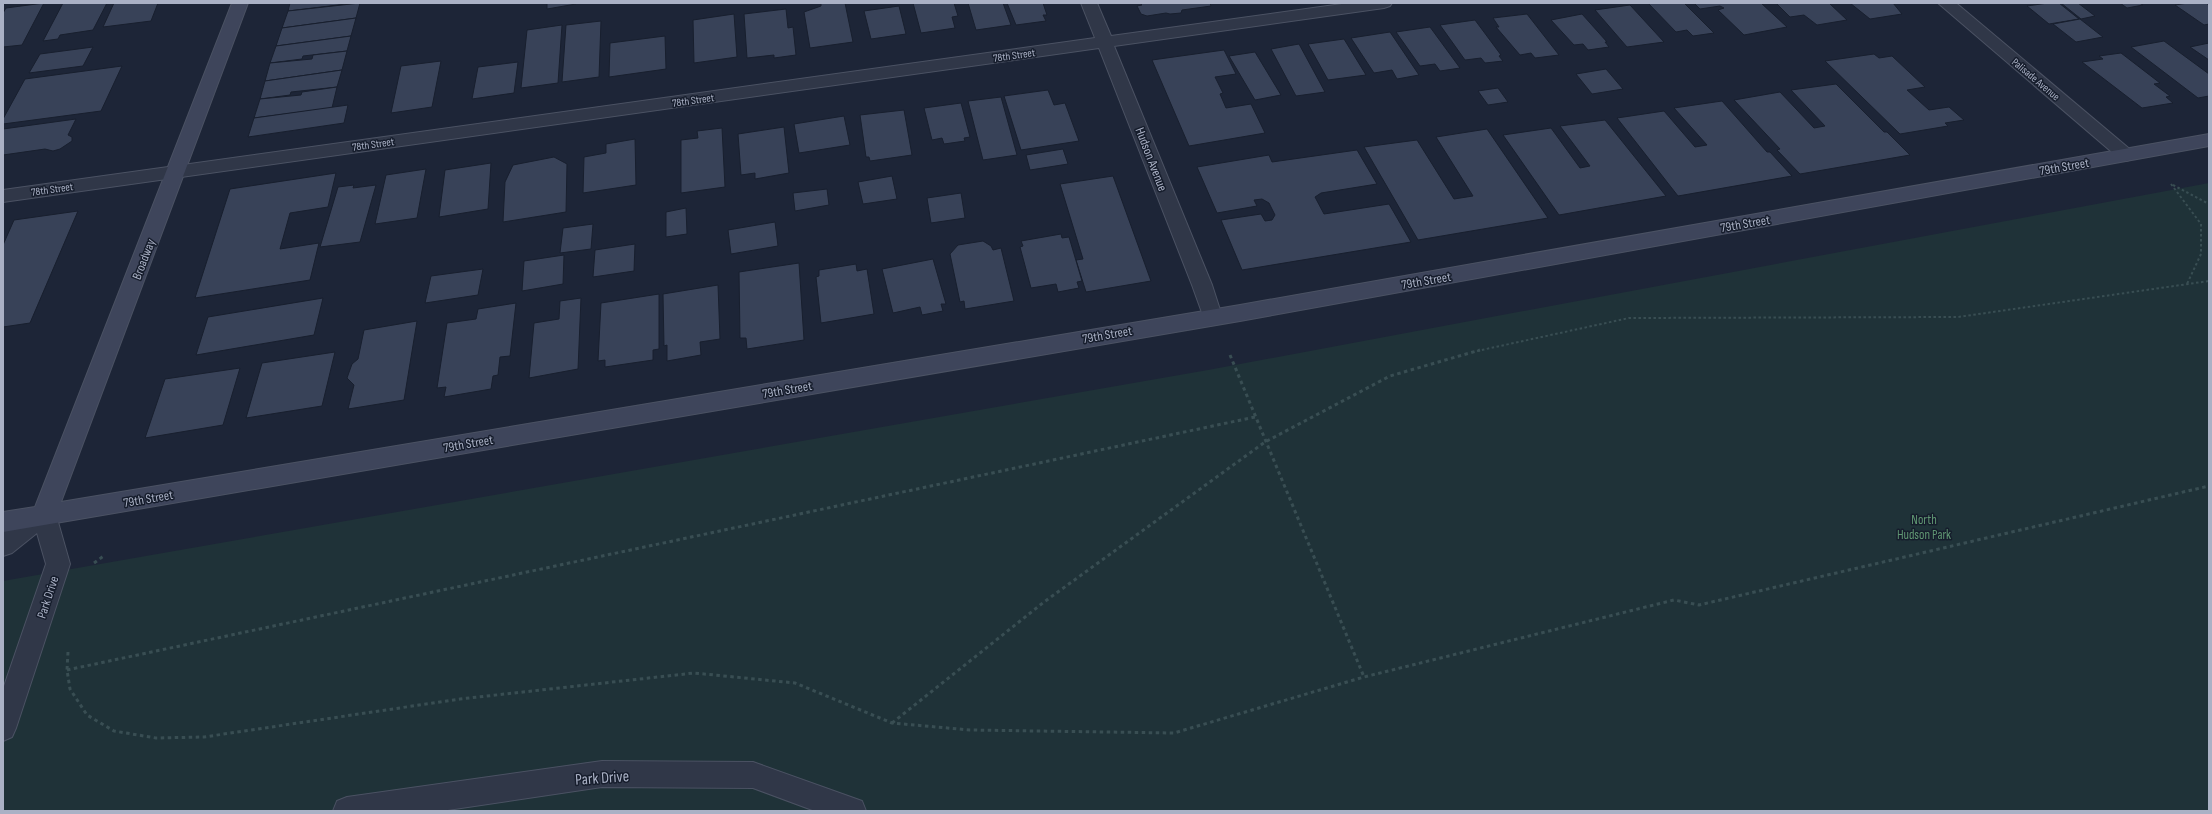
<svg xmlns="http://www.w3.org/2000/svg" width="2212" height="814" font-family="'Sofia Sans Condensed',sans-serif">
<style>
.green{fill:#1f3238}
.building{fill:#384258;stroke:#181f2e}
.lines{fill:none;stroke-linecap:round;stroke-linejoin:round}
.street-casing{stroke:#4b5263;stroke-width:2}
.secondary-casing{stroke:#4b5263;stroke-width:2}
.path-far1{stroke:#394e53;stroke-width:2;stroke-dasharray:2.5 2.5;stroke-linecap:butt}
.path{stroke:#394e53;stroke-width:3;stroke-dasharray:3.5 3.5;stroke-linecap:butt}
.street{fill:#303748;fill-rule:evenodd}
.secondary{fill:#3e455b;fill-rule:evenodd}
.labels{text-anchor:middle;stroke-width:3;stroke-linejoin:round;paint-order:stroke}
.far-street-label{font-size:11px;fill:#aab1c5;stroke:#161d2c}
.street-label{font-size:13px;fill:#aab1c5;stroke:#161d2c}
.park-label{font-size:13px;fill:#609773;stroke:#161d2c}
.near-street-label{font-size:16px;fill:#aab1c5;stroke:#161d2c}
</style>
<rect width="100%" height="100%" fill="#1d2537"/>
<polygon class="green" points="2209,183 2209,811 3,811 3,581 1208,370"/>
<g class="building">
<polygon points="44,3 22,45 3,47 3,13 6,8"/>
<polygon points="63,3 107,3 93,30 60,35 58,39 43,41"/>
<polygon points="114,3 158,3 151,21 103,27"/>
<polygon points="290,3 354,3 288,11"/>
<polygon points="360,3 356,18 282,28 288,11"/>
<polygon points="547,3 576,3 576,4 547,9"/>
<polygon points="821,3 845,3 853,42 810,48 804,12 821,6"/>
<polygon points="913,3 954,3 958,16 952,17 955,28 921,33"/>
<polygon points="968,3 1003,3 1011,25 976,30"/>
<polygon points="1007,3 1043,3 1047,15 1043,15 1046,21 1016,25"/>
<polygon points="1140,3 1210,3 1211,6 1182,10 1181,13 1170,14 1166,13 1147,16 1141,14 1137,6 1142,5"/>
<polygon points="1648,3 1684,3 1714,33 1693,36 1687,30 1676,32"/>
<polygon points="1694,3 1761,3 1787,27 1744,35 1718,10 1724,8 1720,6 1700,9"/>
<polygon points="1776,3 1829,3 1847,20 1817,25 1804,15 1790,17"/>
<polygon points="1850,3 1893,3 1902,14 1870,19"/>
<polygon points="2048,3 2059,3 2079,19 2049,24 2027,6"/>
<polygon points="2061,3 2078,3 2095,16 2081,19"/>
<polygon points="2120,3 2139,3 2143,5 2127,8"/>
<polygon points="2188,3 2206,3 2209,5 2209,24 2204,25 2175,5"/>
<polygon points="1630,5 1664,42 1627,47 1595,10"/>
<polygon points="899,6 906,34 871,39 864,11"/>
<polygon points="786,9 788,28 793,27 796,55 774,58 774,55 747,58 744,14"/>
<polygon points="734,14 737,57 694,63 693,20"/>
<polygon points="1527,14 1559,55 1535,58 1531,53 1520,55 1496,27 1499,27 1493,18"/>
<polygon points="1582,14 1607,42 1605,42 1609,47 1588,50 1583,44 1574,45 1551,20"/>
<polygon points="356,18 351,36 276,46 282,28"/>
<polygon points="2080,19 2103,37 2076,42 2053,24"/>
<polygon points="1475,20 1501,55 1499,56 1503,61 1485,63 1481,58 1465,60 1440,25"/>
<polygon points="601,21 599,77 562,82 566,25"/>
<polygon points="562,25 558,83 521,88 527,30"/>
<polygon points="1430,27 1460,68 1440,71 1435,64 1420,66 1396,32"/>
<polygon points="1390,32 1419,75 1397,79 1392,70 1374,73 1351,38"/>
<polygon points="351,36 347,51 303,56 302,59 270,63 276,46"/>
<polygon points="665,36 666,69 609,77 610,43"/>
<polygon points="1344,39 1366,75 1328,80 1308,44"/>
<polygon points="2164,41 2209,74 2209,96 2198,98 2131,47"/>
<polygon points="2209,43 2209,60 2190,47"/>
<polygon points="1299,44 1325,92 1296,96 1271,49"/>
<polygon points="93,47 83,66 29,73 40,54"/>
<polygon points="1224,50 1236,74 1215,77 1223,93 1220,94 1226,108 1251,104 1265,133 1189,146 1152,60"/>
<polygon points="347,51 342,70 265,81 270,63 312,59 313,55"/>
<polygon points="1255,52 1281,95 1255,100 1229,56"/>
<polygon points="2121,53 2160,83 2154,84 2170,96 2166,97 2173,103 2142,108 2082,62 2103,59 2099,56"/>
<polygon points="1874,54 1879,58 1892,56 1925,87 1907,90 1929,110 1949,107 1964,120 1945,123 1948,126 1900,134 1825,61"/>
<polygon points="441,61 432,107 391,113 401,66"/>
<polygon points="518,62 514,93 472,99 478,67"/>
<polygon points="122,66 101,111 3,124 3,119 25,79"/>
<polygon points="1606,69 1623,89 1592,94 1576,74"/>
<polygon points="342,70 337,87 291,92 290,95 260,99 265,81"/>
<polygon points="1836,84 1884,132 1887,132 1910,155 1800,174 1777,150 1780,149 1734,100 1780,92 1814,128 1825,126 1791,90"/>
<polygon points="337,87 332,108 254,118 260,99 301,95 302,92"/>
<polygon points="1498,88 1508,102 1488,105 1478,91"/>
<polygon points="1048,90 1054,105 1065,103 1079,141 1021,150 1004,96"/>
<polygon points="1001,97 1017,155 983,160 968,101"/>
<polygon points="1722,101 1767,152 1770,152 1792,176 1678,196 1617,118 1664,111 1695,147 1707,145 1674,108"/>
<polygon points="961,103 970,137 964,138 965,141 944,144 942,138 932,140 924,108"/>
<polygon points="348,105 344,123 248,137 254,118"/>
<polygon points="904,110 912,155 870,161 869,157 866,157 860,115"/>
<polygon points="844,116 850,145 799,153 794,124"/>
<polygon points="76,119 68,135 72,137 72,141 60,149 53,151 45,149 3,155 3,129"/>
<polygon points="1605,120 1666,196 1559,215 1503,135 1551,128 1580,168 1590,166 1560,126"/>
<polygon points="784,127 789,173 755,179 755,173 741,175 738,134"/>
<polygon points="722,128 725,187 681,193 681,140 698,138 697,131"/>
<polygon points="1487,129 1548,218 1418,240 1364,147 1417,140 1454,199 1473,196 1436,137"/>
<polygon points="635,139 636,185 583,193 584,157 606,153 606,144"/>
<polygon points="1063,149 1068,164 1030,170 1026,155"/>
<polygon points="1357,150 1377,184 1321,193 1315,197 1324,214 1389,204 1411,242 1242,270 1221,220 1261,214 1265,221 1272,220 1275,215 1269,203 1262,199 1254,200 1257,206 1217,213 1197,167 1269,155 1272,162"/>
<polygon points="554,157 567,164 566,212 503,222 505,182 513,165"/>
<polygon points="491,163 488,209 439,217 445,170"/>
<polygon points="426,169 417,218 375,224 386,175"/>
<polygon points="336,173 328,207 290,213 280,249 319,243 310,280 195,298 230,189"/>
<polygon points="892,176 897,199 863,204 858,182"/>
<polygon points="1113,176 1151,281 1086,292 1076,260 1083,259 1060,184"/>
<polygon points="354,185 353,188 376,185 360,242 320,247 338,187"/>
<polygon points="827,189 829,205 795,211 793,193"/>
<polygon points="961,193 965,218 931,223 927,198"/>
<polygon points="686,208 687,234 666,237 666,212"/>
<polygon points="78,211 30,323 3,327 3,245 14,220"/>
<polygon points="775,222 778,246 731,254 728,230"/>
<polygon points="593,224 591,249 560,253 563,228"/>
<polygon points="1061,234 1062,238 1069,237 1082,281 1077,282 1079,288 1058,292 1056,284 1031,288 1020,247 1023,246 1021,241"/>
<polygon points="983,241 991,246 993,250 1001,248 1014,301 965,309 964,301 960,302 950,254 958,245"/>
<polygon points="635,244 634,271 593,277 595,250"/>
<polygon points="564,255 563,284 522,291 524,261"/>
<polygon points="933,259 946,304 941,304 943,311 922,315 920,307 893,313 882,269"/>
<polygon points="799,263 804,340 747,349 746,338 740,338 739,272"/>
<polygon points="856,264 857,271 867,269 874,314 821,323 816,277 819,276 819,270"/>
<polygon points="483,269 478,295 425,303 431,276"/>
<polygon points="718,285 720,339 700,342 701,355 667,361 667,345 664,346 663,294"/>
<polygon points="659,294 659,349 653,350 653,360 605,367 605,360 598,361 601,303"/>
<polygon points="323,298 314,335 196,355 208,317"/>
<polygon points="581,298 578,369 529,378 534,323 559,319 560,301"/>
<polygon points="516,303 510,356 500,357 498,375 493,376 491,389 444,397 446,387 437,388 447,323 476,319 478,309"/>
<polygon points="417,321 404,400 348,409 354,385 347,378 352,364 358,359 364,330"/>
<polygon points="335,352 322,406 246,418 262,363"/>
<polygon points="240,368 223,425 145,438 165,379"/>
</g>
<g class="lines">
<g class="street-casing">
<g id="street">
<polygon points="1081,3 1097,3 1111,36 1349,3 1392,3 1390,6 1384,8 1114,46 1212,285 1222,316 1219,321 1212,324 1205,321 1192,285 1099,48 3,202 3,190 1095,38"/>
<polygon points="1938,3 1956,3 2132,151 2135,155 2132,159 2126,161 2120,159"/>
<polygon points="44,505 52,508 56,515 70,564 16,728 12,737 3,741 3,689 46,564 37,533 12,553 3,556 3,532 36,508"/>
<polygon points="602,761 753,762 862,801 866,811 815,811 753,788 602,787 441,811 333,811 337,801 347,797"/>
</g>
</g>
<g class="secondary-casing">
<polygon id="secondary" points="232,3 248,3 61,502 1240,305 2209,134 2209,146 1240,321 3,532 3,512 35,507"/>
</g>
<g class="path-far1">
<polyline points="2171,184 2201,224 2201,254 2187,284"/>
<polyline points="2173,185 2209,204"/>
<polyline points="1477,351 1629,318 1958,317 2209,281"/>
</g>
<g class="path">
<polyline points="1230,355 1364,677"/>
<polyline points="94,563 105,555"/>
<polyline points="68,652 67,670 70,689 87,715 114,731 156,738 204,737 460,699 694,673 795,683 892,723 970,730 1174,733 1364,677 1674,600 1699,605 2209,486"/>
<polyline points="67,670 1255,417"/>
<polyline points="892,723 1044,602 1265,442 1390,376 1480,350"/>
</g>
<use href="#street" class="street"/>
<use href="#secondary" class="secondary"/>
</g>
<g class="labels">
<g class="far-street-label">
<text transform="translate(1014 55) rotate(-8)" y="4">78th Street</text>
<text transform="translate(2036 79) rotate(40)" y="4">Palisade Avenue</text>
<text transform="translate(693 100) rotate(-8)" y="4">78th Street</text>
<text transform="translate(373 144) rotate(-8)" y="4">78th Street</text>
<text transform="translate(52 189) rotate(-8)" y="4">78th Street</text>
</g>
<g class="street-label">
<text transform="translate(1152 159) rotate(69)" y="5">Hudson Avenue</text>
<text transform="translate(2064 166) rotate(-10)" y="5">79th Street</text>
<text transform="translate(1745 223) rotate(-10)" y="5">79th Street</text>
<text transform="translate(143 259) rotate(-69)" y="5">Broadway</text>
<text transform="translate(1426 280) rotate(-10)" y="5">79th Street</text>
<text transform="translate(1107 334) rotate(-10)" y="5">79th Street</text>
<text transform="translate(787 389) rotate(-10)" y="5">79th Street</text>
<text transform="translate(468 443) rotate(-10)" y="5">79th Street</text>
<text transform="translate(148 498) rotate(-10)" y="5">79th Street</text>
<text transform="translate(47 597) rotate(-72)" y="5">Park Drive</text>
</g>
<g class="park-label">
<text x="1924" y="524">North<tspan x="1924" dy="15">Hudson Park</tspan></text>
</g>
<g class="near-street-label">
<text transform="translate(602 777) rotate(-4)" y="6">Park Drive</text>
</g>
</g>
<rect width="2212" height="814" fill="none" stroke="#aab1c5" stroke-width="8"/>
</svg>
